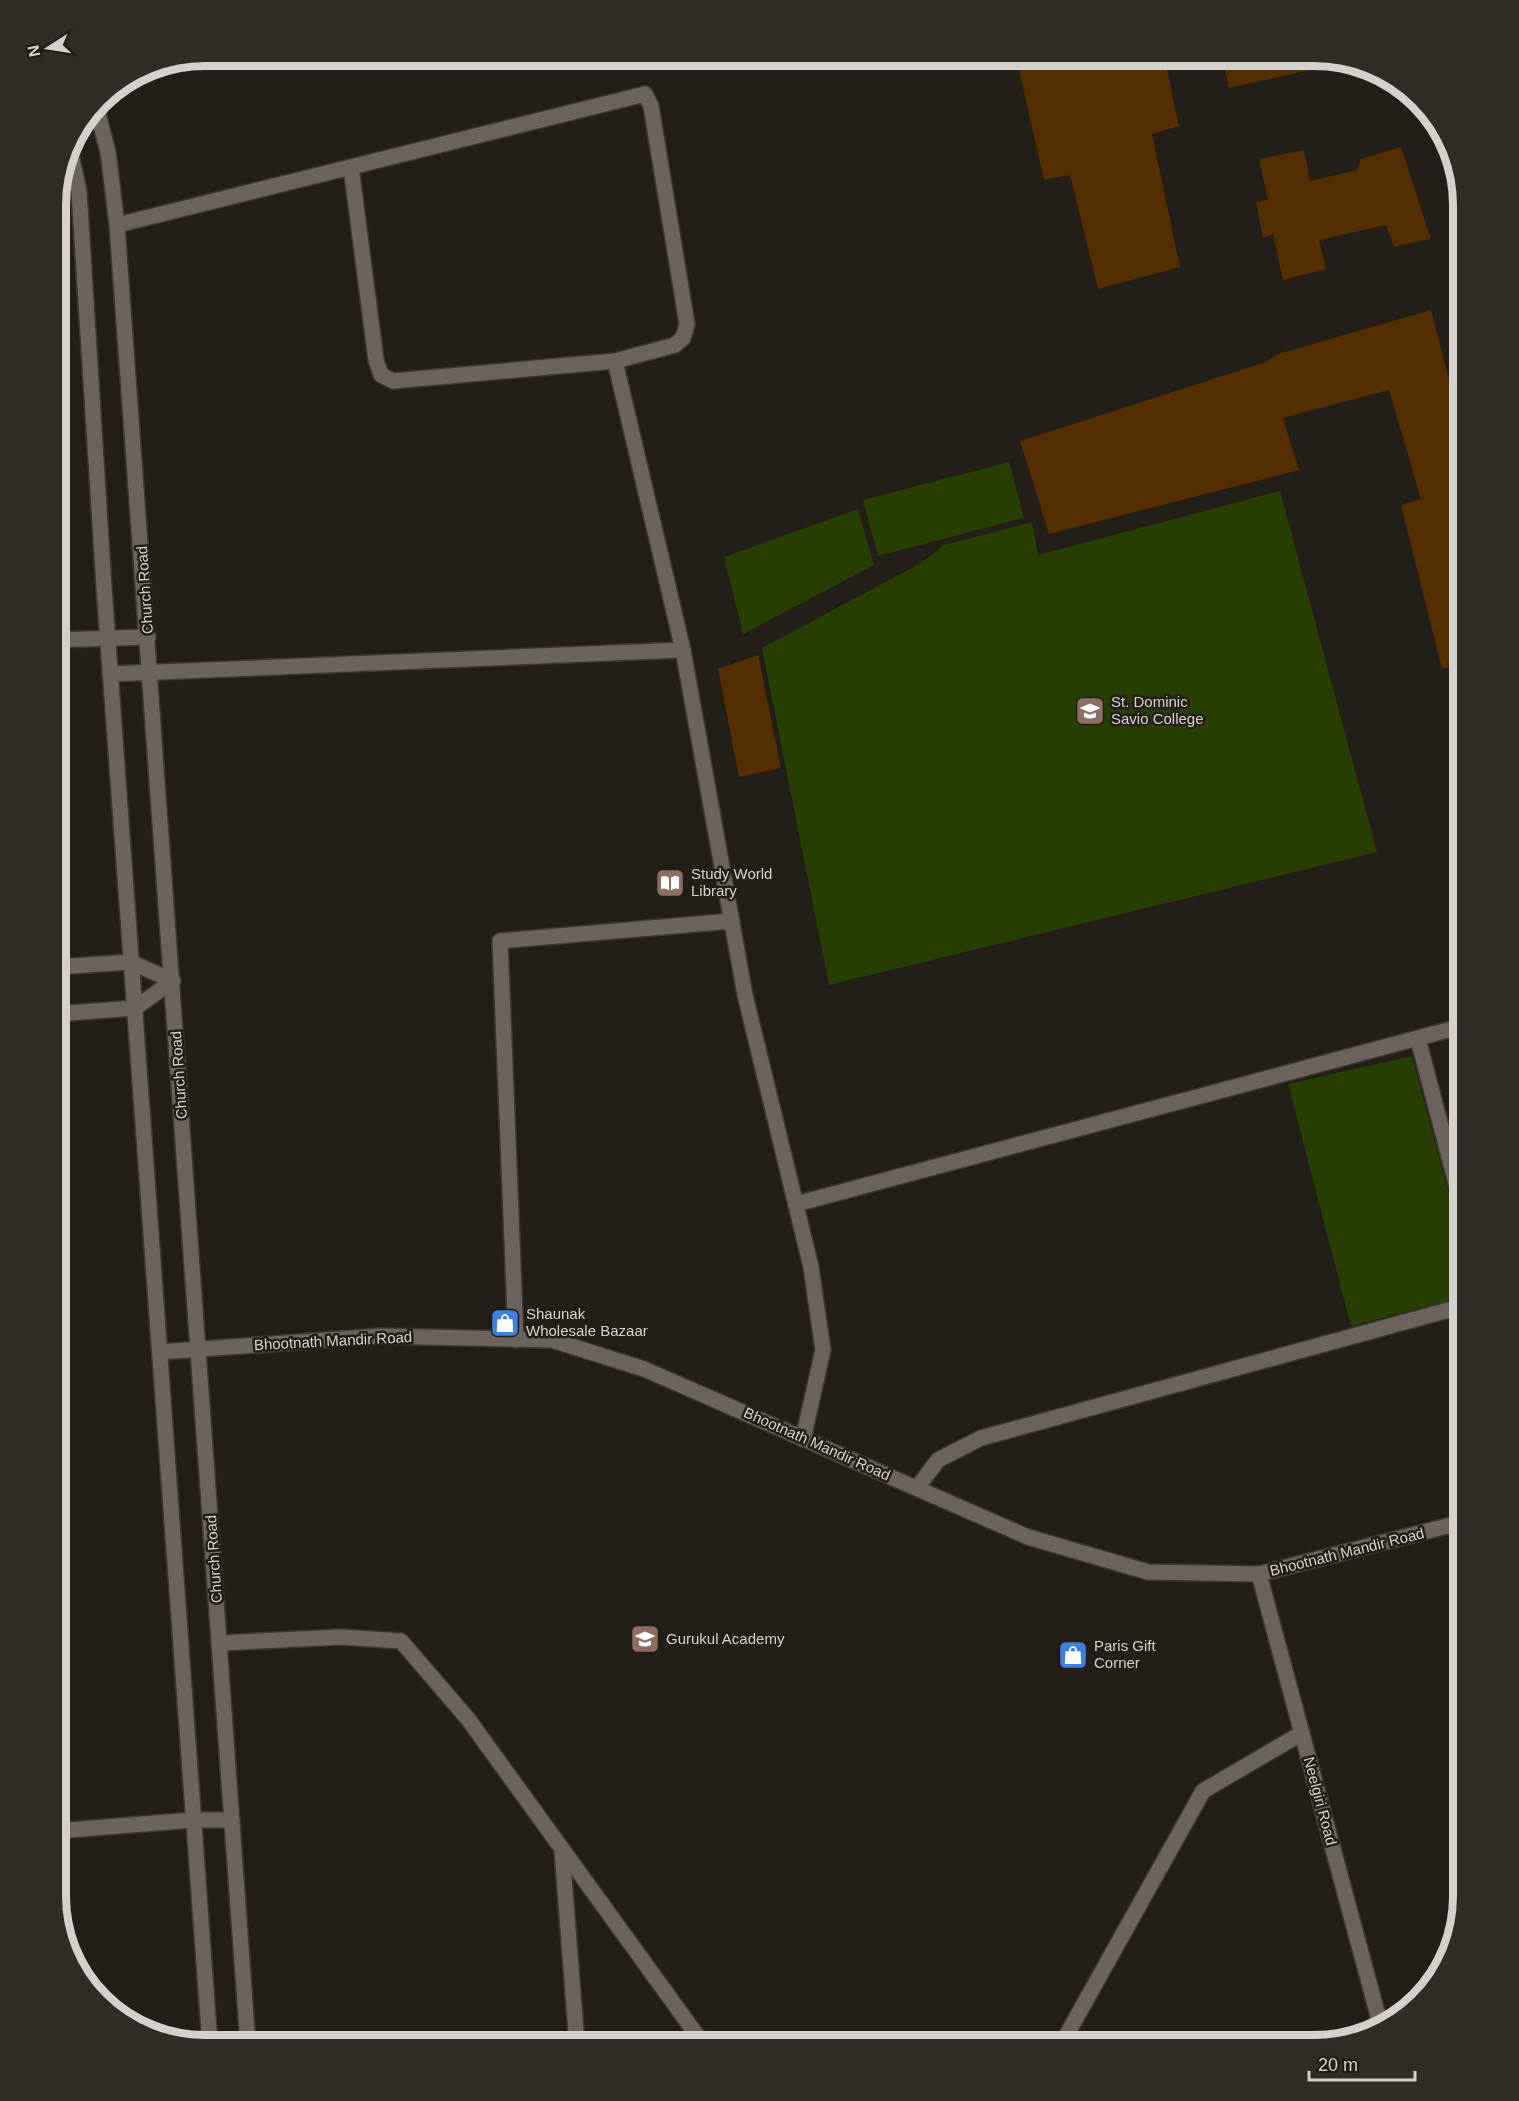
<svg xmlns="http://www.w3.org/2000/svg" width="1519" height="2101" font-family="Arial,sans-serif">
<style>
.green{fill:#273f03}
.building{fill:#532e00}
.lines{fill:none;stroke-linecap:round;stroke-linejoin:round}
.street-casing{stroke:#3d3834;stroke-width:18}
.secondary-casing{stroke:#3d3834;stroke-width:18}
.street{stroke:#6b635c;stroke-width:15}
.secondary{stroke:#6b635c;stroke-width:15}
.labels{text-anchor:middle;stroke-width:5;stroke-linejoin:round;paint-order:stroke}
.street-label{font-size:15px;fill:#d5d0cc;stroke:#241e18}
.poi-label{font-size:15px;fill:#d5d0cc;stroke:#241e18;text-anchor:start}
.rim{fill:none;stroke:#d5d0cc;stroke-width:8}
</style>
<rect width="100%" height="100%" fill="#241e18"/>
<g class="green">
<polygon points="1009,462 1024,518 878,556 863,500"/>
<polygon points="1280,491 1377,852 829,985 762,648 921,563 944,545 1032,522 1038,555"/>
<polygon points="858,509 874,565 743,634 724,557"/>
<polygon points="1412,1056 1463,1247 1463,1297 1351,1326 1288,1084"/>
</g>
<g class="building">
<polygon points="1016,56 1164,56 1179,126 1152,134 1180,267 1098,289 1070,175 1044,180"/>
<polygon points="1222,56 1324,56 1346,62 1229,88"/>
<polygon points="1401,147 1431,239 1394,247 1386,225 1319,240 1326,269 1283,280 1273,234 1263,238 1256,202 1268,200 1259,159 1304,150 1310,181 1357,170 1361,159"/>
<polygon points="1431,310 1463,433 1463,664 1442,669 1401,505 1421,499 1389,390 1283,418 1299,470 1049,534 1020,441 1266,362 1278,354"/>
<polygon points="758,655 781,768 739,777 718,669"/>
</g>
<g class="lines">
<g class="street-casing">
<g id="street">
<polyline points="117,225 645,94 651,106 687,324 683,338 675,345 615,361 393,381 381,375 376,360 351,167"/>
<polyline points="615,361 683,650 745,995 811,1267 823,1350 803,1439"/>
<polyline points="56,640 148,637"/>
<polyline points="110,674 683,650"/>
<polyline points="1418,1039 1463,1210"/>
<polyline points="796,1204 1463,1026"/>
<polyline points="516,1340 500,941 732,921"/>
<polyline points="160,1352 381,1336 552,1340 644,1369 1028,1537 1148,1572 1259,1574 1463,1522"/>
<polyline points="917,1488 938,1460 981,1438 1463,1306"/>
<polyline points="1259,1574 1381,2027"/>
<polyline points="220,1643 341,1637 401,1641 468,1719 704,2045"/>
<polyline points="56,1831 193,1820 232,1820"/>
<polyline points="562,1851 577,2045"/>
<polyline points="1061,2045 1203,1791 1302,1733"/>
</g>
</g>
<g class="secondary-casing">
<g id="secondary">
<polyline points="96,106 108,152 117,225 248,2045"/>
<polyline points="69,146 79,191 104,587 210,2045"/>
<polyline points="56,1014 135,1008 173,981 131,962 56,967"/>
</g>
</g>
<use href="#street" class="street"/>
<use href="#secondary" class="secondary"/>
</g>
<defs>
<g id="school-square" transform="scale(1.5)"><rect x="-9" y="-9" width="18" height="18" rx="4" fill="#8d6e63" stroke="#241e18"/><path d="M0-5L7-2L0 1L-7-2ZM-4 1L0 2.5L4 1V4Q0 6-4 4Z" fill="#fff"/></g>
<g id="library-square" transform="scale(1.5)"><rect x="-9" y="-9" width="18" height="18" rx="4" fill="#8d6e63" stroke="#241e18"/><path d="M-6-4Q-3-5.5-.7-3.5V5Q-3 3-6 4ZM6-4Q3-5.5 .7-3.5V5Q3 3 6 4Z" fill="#fff"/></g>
<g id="shop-square" transform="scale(1.5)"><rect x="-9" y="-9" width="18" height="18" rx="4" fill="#3f7fe0" stroke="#241e18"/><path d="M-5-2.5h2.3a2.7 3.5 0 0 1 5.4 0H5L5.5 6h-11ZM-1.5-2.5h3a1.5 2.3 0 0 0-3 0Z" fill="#fff"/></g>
</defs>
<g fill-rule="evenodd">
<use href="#school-square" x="1090" y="711"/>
<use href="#library-square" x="670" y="883"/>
<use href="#shop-square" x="505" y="1323"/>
<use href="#school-square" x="645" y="1639"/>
<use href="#shop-square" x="1073" y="1655"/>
</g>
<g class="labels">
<g class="street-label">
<text transform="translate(145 590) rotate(-94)" y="5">Church Road</text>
<text transform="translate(179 1075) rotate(-94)" y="5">Church Road</text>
<text transform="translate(333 1341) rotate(-3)" y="5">Bhootnath Mandir Road</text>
<text transform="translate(817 1444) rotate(24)" y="5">Bhootnath Mandir Road</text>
<text transform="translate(1347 1552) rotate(-14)" y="5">Bhootnath Mandir Road</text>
<text transform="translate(214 1559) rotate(-94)" y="5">Church Road</text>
<text transform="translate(1320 1801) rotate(75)" y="5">Neelgiri Road</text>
</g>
<g class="poi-label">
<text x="1111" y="707">St. Dominic<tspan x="1111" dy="17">Savio College</tspan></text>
<text x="691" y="879">Study World<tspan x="691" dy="17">Library</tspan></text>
<text x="526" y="1319">Shaunak<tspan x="526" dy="17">Wholesale Bazaar</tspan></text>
<text x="666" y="1644">Gurukul Academy</text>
<text x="1094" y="1651">Paris Gift<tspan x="1094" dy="17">Corner</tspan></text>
</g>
</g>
<path d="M0 0H1519V2101H0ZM205 66H1314A139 139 0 0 1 1453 205V1896A139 139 0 0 1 1314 2035H205A139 139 0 0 1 66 1896V205A139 139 0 0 1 205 66Z" fill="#322c26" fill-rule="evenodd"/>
<path class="rim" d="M205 66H1314A139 139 0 0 1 1453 205V1896A139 139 0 0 1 1314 2035H205A139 139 0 0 1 66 1896V205A139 139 0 0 1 205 66Z"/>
<g transform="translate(48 48) rotate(258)" stroke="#241e18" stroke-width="4.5" paint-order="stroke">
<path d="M0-4.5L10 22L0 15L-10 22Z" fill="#d5d0cc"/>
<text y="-9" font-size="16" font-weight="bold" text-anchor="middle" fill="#d5d0cc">N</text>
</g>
<path d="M1309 2071v9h106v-9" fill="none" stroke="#d5d0cc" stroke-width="3"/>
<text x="1318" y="2071" font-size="18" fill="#d5d0cc" stroke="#241e18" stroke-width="4.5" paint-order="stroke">20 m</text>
</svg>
